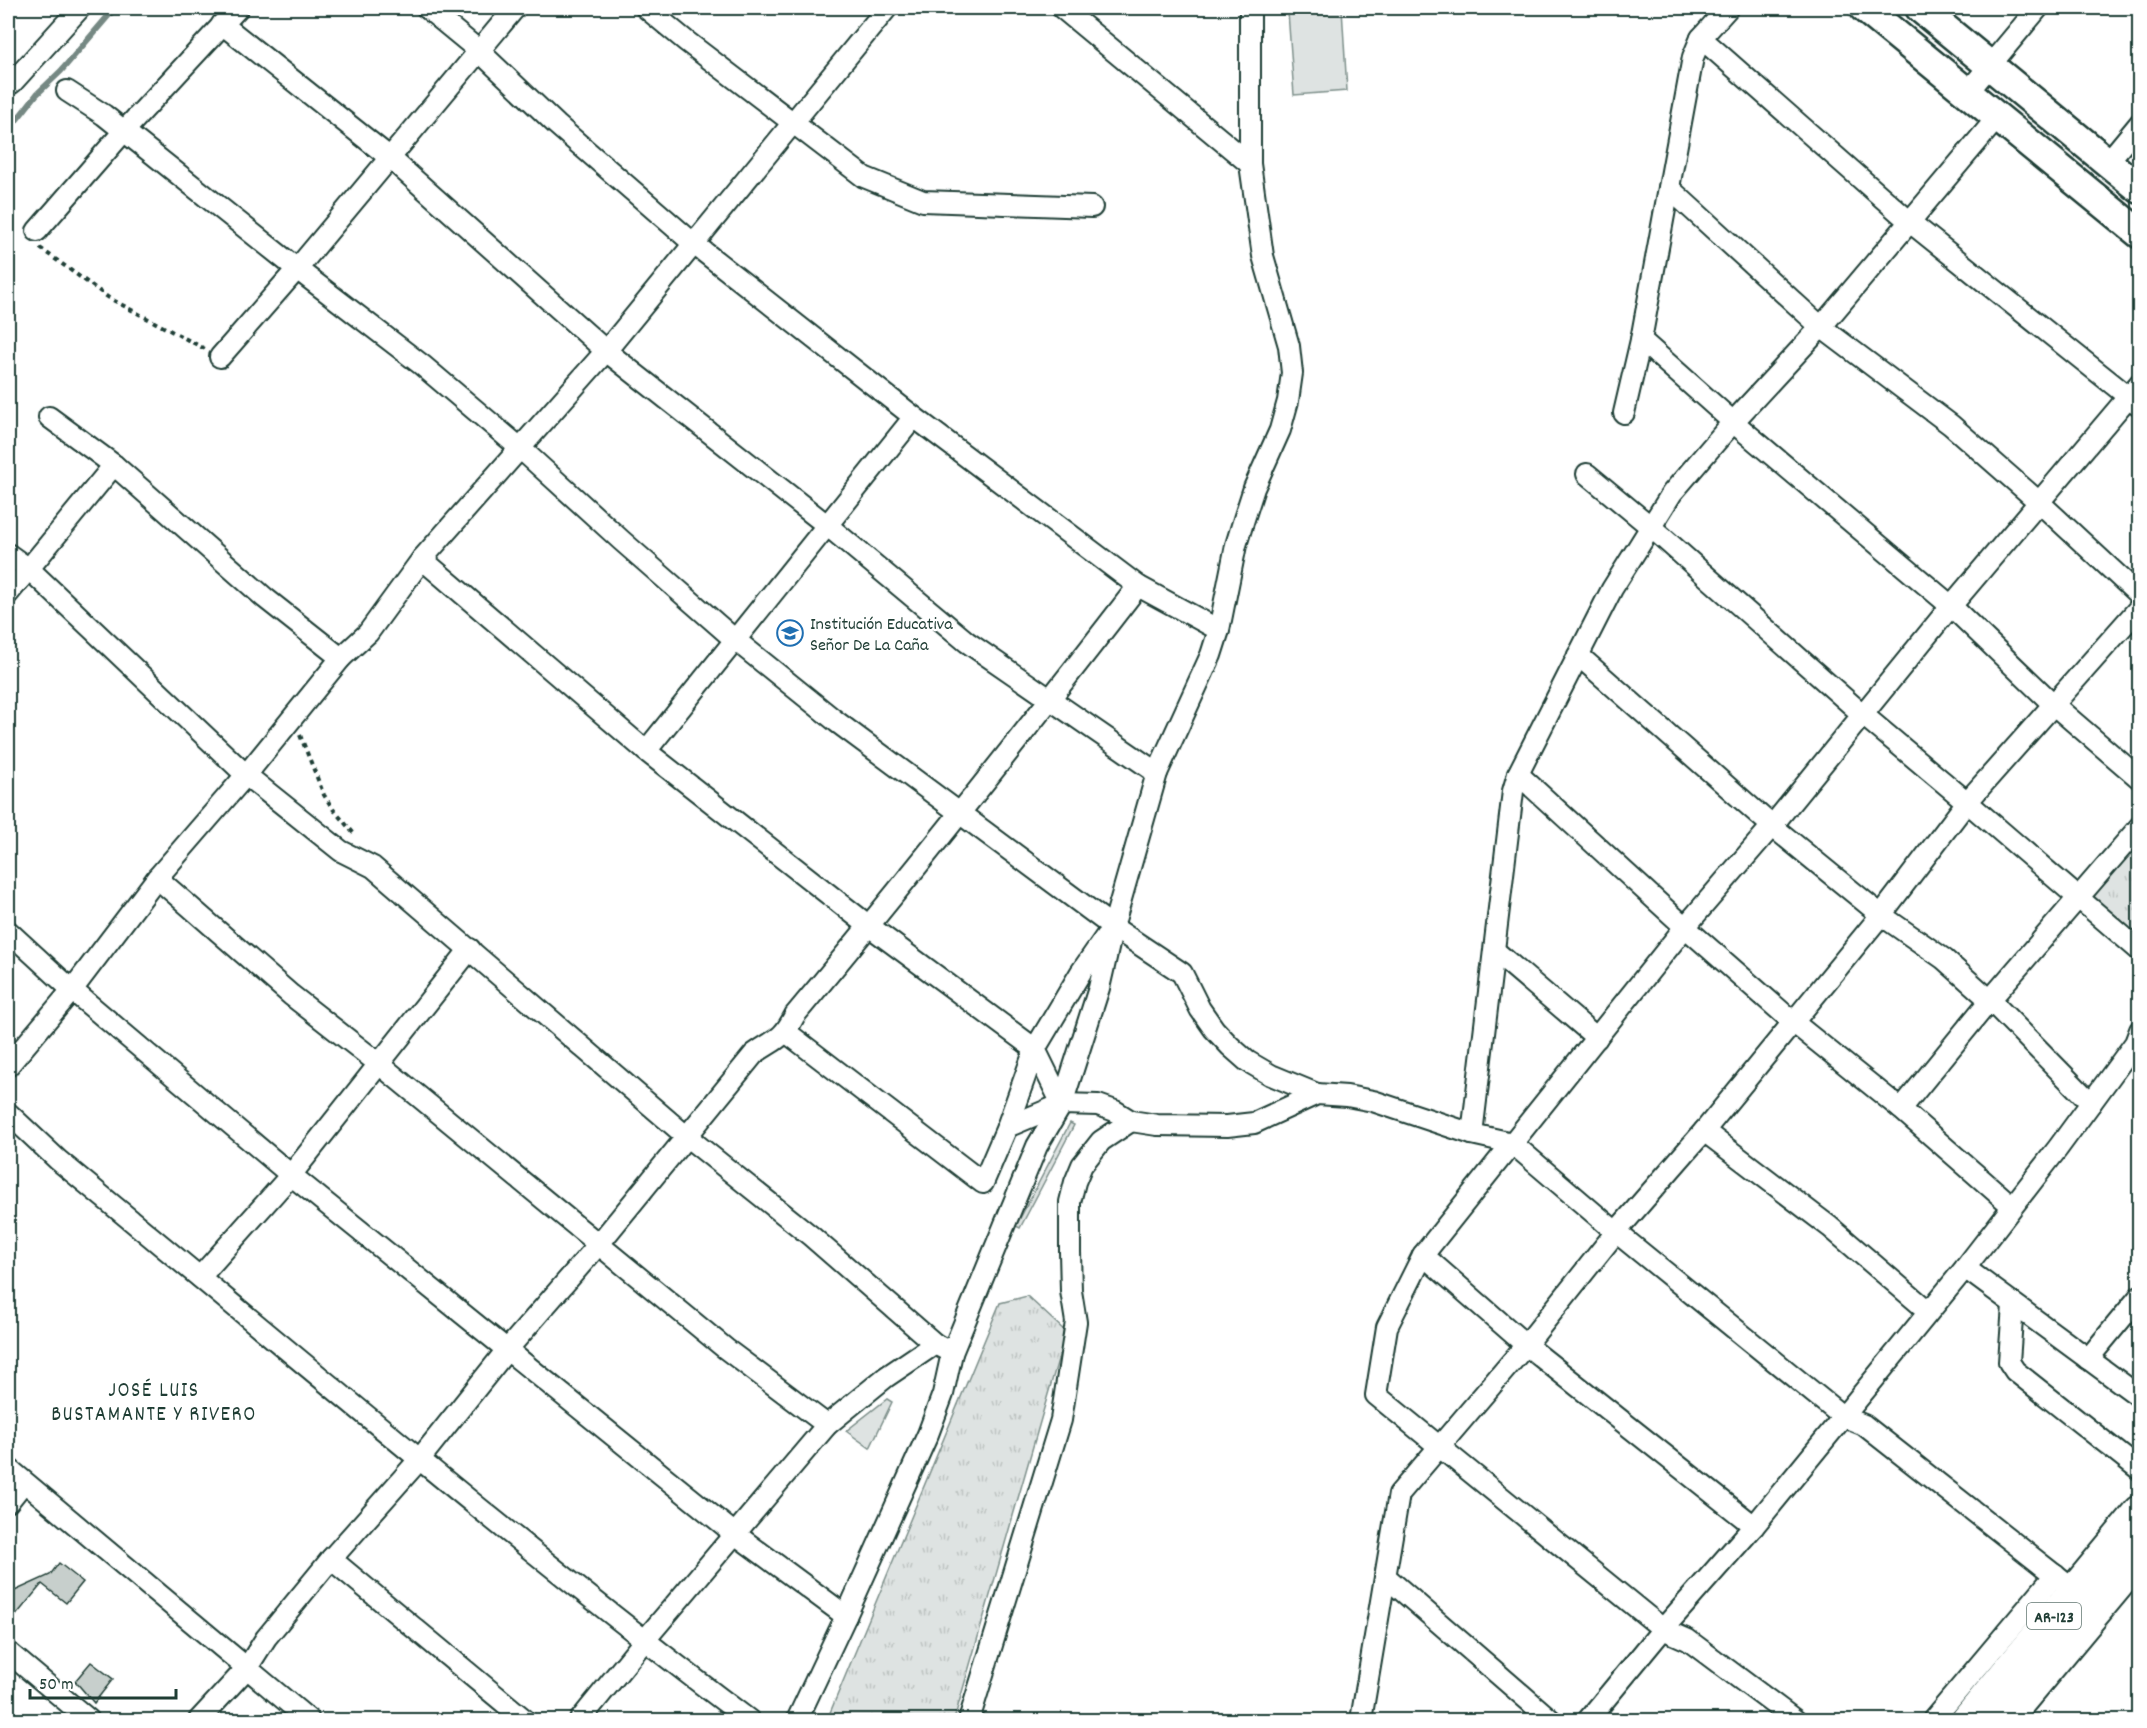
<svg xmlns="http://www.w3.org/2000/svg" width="2147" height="1728" font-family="Dekko,sans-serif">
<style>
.grass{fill:#dee3e2;stroke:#7e908b;stroke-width:1.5}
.park{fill:url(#park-tufts);stroke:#7e908b;stroke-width:1.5}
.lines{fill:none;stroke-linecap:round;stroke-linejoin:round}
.stream{stroke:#758883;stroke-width:6}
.building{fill:#c7cfcc;stroke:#1f3d34;stroke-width:1.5}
.street-casing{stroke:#1f3d34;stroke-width:24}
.secondary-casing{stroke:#1f3d34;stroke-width:33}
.primary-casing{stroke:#1f3d34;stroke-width:36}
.path{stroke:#1f3d34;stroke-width:4;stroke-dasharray:4.5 4.5;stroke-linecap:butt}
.street{stroke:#fff;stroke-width:20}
.secondary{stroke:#fff;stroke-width:28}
.primary{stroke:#fff;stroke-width:32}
.labels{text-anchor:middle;stroke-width:4.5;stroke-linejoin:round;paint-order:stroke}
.shield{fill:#fff;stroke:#627771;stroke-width:1.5}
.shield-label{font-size:16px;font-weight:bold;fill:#1f3d34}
.poi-label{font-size:18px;fill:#1f3d34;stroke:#fff;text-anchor:start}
.quarter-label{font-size:21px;letter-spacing:1.5px;fill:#1f3d34;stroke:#fff}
</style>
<defs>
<pattern id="park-tufts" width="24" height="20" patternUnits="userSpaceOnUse" patternTransform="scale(1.5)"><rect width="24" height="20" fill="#dee3e2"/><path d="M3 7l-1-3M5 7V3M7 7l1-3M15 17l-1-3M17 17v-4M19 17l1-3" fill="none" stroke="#bec4c2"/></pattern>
</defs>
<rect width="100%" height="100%" fill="#fff"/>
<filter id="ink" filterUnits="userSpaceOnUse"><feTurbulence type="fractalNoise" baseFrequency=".0167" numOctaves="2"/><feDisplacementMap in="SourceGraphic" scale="12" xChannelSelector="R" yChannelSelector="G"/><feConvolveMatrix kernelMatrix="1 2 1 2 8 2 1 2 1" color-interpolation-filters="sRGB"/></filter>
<g filter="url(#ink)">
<g class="grass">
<polygon points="1342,9 1347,91 1294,95 1288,12"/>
<polygon points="1070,1123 1074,1125 1020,1228 1016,1226"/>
<polygon points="887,1399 892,1402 870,1448 846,1431"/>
</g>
<g class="park">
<polygon points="2139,843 2139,936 2093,897"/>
<polygon points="1027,1296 1066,1332 954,1720 827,1720 1000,1303"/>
</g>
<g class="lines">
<polyline class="stream" points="8,131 37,94 61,71 115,8"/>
</g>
<g class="building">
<polygon points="59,1563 83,1582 66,1603 42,1584 8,1625 8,1594 50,1575"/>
<polygon points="91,1662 113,1679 94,1703 75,1681"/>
</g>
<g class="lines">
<g class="street-casing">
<g id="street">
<polyline points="427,8 478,50 557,125 694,244 914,417 1138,586 1219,630"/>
<polyline points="646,8 686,41 864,177 923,201 1092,207"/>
<polyline points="1062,8 1250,164"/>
<polyline points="222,24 389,157 606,351 828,526 967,642 1157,773"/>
<polyline points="1701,38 1910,222 2140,406"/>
<polyline points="8,80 12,83 80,8"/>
<polyline points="67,91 104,115 297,269 422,365 520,448 622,541 734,639 837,722 1113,927 1182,973 1200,1009 1214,1029 1230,1046 1247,1061 1271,1075 1317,1094"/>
<polyline points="1967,93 2038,8"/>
<polyline points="2107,163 2140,123"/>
<polyline points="1669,188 1821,327 1951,425 2040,503 2140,596"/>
<polyline points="37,231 124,131 238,8"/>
<polyline points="1641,340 1733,422 1951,606 2054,705 2140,779"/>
<polyline points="220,357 297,269 515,8"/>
<polyline points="1624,413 1641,340 1693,57 1701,38 1728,8"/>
<polyline points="49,417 114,465 265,598 341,658"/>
<polyline points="1587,474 1651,527 1862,714 1967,802 2140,951"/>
<polyline points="8,554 29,569 246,775 341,851 373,867 686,1136 811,1236 935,1344 952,1353"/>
<polyline points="422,559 646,751 869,926 1035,1049 1062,1104"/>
<polyline points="8,594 114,465"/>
<polyline points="1578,655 1772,826 1881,915 1944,959 1990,1000 2091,1103"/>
<polyline points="646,751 914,417"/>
<polyline points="1518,774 1685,927 1793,1022 1901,1109 2012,1206"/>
<polyline points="157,878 291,995 378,1063 726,1349 827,1425"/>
<polyline points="8,931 72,990 291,1175 735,1534 846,1616"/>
<polyline points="1495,951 1597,1038"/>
<polyline points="786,1032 983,1183 1007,1127 1035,1049 1081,972 1106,936"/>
<polyline points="8,1066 72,990 157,878 246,775 341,658 368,633 422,559 606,351 887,8"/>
<polyline points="1901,1109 1990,1000 2140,826"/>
<path d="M8,1113L58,1160C287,1348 512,1542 749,1720"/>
<polyline points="1007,1127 1062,1104 1098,1105 1115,1111 1131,1121 1157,1125 1227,1126 1254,1123 1317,1094 1347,1096 1373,1101 1472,1134 1512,1143 1616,1232 1842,1416 1864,1425 2075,1591"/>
<polyline points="1704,1131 1830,1227 1928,1311"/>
<polyline points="1472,1134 1513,791 1518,774 1612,589 1672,493 1733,422 1821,327 1997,118"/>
<polyline points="1423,1255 1526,1345 1754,1526"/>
<polyline points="1965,1268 2140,1397"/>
<polyline points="200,1277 291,1175 470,949"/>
<polyline points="2013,1305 2009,1362 2015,1371 2140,1470"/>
<polyline points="2088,1359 2140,1296"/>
<polyline points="8,1468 309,1720"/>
<polyline points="8,1502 24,1482"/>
<polyline points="331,1559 525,1720"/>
<polyline points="1385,1576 1551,1720"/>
<polyline points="8,1652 89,1720"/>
<path d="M199,1720L247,1668L266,1638L331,1559L419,1460L506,1351L598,1245L754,1054C776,1038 781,1042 795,1015C912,875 1026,731 1138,586"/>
<polyline points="580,1720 644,1641 827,1425 886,1377 935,1344"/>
<polyline points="797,1720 846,1616 928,1434 943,1394 952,1353 1037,1146 1062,1104 1099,988 1113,927 1157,773 1211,655 1219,630 1236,545 1244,519 1254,488 1280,430 1288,401 1292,373 1289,346 1263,256 1250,164 1250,8"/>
<polyline points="969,1720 1061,1420 1076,1322 1071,1291 1070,1252 1070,1202 1075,1182 1082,1165 1101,1141 1131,1121"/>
<polyline points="1361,1720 1399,1494 1526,1345 1616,1232 1704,1131 1881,915 1967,802 2140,607"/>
<polyline points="1588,1720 1663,1629 1754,1526 1965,1268 2058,1148 2135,1043 2140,1030"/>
<polyline points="1795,1720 1688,1640 1663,1629 1376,1395 1387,1327 1423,1255 1685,927 1772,826 1951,606 2140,383"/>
<polyline points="1933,1720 2055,1575"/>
</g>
</g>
<g class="secondary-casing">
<g id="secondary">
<polyline points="1864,8 2140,234"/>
<polyline points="1920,8 2140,189"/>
</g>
</g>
<g class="primary-casing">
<g id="primary">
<polyline points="1968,1720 2140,1512"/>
<polyline points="2004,1720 2140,1557"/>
</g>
</g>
<g class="path">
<polyline points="40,248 109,298 205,349"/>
<polyline points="300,735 324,795 333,809 355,835"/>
</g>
<use href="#street" class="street"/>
<use href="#secondary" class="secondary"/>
<use href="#primary" class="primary"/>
</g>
</g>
<defs>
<g id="school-ring" transform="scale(1.35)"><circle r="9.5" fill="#fff" stroke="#1f6fb2" stroke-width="1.5"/><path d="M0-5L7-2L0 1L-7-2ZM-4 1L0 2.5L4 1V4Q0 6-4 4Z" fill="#1f6fb2"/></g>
</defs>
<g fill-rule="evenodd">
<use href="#school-ring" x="790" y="633"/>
</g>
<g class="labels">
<rect class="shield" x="2027" y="1603" width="54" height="26" rx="4.5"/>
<g class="shield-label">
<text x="2054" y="1622">AR-123</text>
</g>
<g class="poi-label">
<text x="810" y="629">Institución Educativa<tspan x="810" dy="21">Señor De La Caña</tspan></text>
</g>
<g class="quarter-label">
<text x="154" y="1396">JOSÉ LUIS<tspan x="154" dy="24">BUSTAMANTE Y RIVERO</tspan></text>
</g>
</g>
<rect width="2147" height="1728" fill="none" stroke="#fff" stroke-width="30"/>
<rect x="15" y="15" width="2117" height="1698" fill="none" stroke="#1f3d34" stroke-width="2" filter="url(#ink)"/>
<path d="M30 1689v9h146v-9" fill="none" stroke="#1f3d34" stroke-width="3"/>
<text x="39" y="1689" font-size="18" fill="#1f3d34" stroke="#ffffff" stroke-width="4.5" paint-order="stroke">50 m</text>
</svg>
